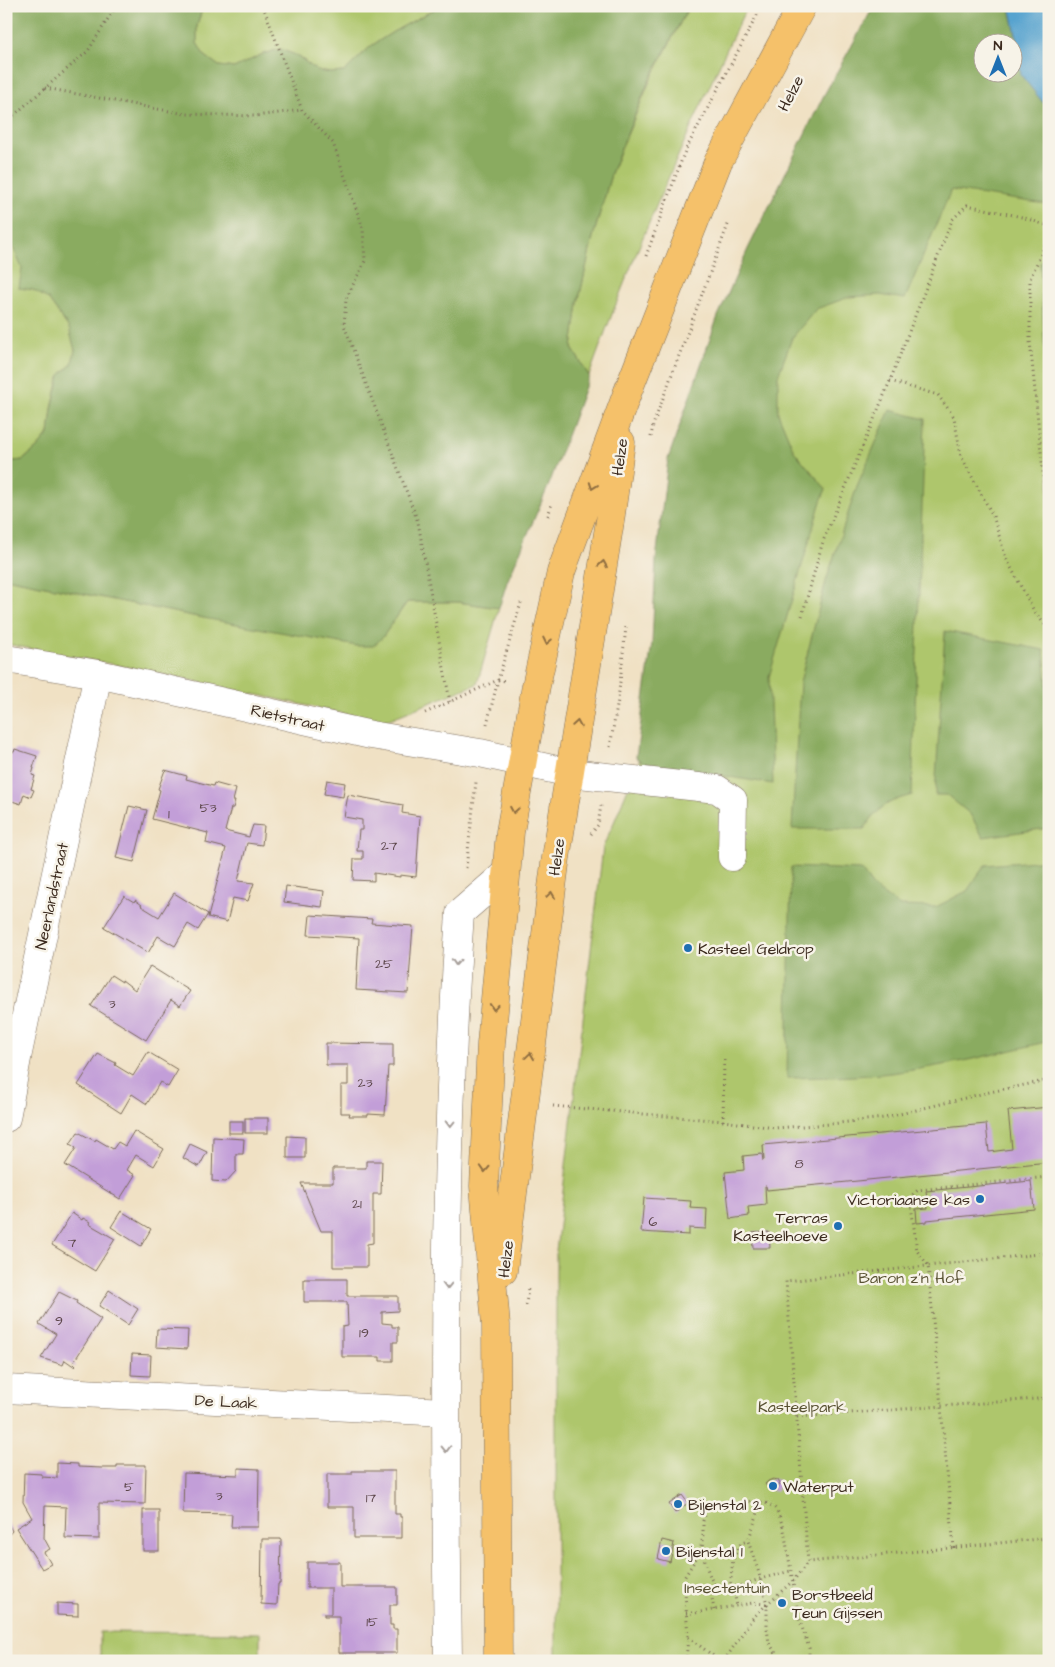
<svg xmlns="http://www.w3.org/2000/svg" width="1055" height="1667" font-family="'Architects Daughter',sans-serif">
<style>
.green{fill:#aec66c;stroke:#747845;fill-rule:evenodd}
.forest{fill:#8aab60;stroke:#626a3f;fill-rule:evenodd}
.water{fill:#56a3cf;stroke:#486676}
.building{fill:#c29ed8}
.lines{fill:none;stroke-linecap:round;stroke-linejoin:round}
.minor-casing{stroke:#7a6a58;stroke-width:29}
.major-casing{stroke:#7a6a58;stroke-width:29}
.path{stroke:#7a6a58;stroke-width:3;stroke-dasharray:1 4;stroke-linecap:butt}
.minor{stroke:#fff;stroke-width:28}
.major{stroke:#f5c16b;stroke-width:28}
.oneway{stroke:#8f6e41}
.oneway2{stroke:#a79f9a}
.poi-dot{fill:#1f6fb2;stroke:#f7f3e8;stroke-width:2}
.labels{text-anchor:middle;stroke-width:5;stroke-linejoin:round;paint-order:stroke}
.number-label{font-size:14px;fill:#5d474c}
.street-label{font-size:16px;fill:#3b2a1e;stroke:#f7f3e8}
.poi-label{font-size:16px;fill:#3b2a1e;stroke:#f7f3e8;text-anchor:start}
.park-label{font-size:16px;fill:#585132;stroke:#f7f3e8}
</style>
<rect width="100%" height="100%" fill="#f7f3e8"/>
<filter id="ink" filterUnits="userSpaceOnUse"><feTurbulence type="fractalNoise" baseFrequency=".02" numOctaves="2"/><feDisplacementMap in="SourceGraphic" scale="10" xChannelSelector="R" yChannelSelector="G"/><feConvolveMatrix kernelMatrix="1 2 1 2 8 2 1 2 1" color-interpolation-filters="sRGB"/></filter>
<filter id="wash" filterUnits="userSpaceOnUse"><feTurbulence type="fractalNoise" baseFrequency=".0096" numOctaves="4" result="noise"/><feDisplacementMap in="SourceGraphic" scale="20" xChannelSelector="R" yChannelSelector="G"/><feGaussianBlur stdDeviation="1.12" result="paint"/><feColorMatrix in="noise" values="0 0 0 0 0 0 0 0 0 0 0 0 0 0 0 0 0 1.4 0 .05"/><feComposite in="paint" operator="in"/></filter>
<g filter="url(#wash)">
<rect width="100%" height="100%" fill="#f0e1c4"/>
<g class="green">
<polygon points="203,6 440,6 393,32 371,46 344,72 331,73 317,71 298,56 280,49 263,54 234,68 219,66 204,55 197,43 197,26"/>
<path d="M689,6H747C690,127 634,250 589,376L572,348L578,303L593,237L612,171L649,83Z"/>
<path d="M903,6H1049V1661H556V1251L603,847L615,820L658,714ZM982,42H1012V72H982Z"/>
<polygon points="6,231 33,290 48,299 69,328 75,350 72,364 60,375 52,409 49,434 37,448 23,460 6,462"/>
<polygon points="6,578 198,617 382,638 407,602 458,602 499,608 477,684 382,722 143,670 6,644"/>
<polygon points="100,1632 260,1633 260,1661 100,1661"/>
</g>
<g class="forest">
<polygon points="6,6 203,6 197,26 197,43 204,55 219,66 234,68 263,54 280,49 298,56 317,71 331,73 344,72 371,46 393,32 440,6 689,6 648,83 612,171 593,237 578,303 572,348 589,376 550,482 507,582 499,608 458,602 407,602 382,638 373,646 357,646 198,617 6,578 6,462 23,460 37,448 49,434 52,409 60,375 72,364 75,350 69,328 48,299 33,290 19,288 22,268 6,231"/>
<path d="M874,6H1010L1017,40L1049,110V196L1045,204L951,190L905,299L880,295L849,297L816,309L792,338L778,376V413L794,451L826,489L821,501L769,677L773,784L644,763L636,757L652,643L656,560L668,459L718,316L748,249L824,95ZM982,42H1012V72H982Z"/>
<polygon points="1049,248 1049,429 1040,263"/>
<path d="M890,410L925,419L912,795C886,802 880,806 864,829H792L800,682L826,581L857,486Z"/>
<polygon points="945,631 1044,650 1049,711 1049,828 983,837 970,814 947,795 935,795"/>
<path d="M1049,860V1041C1002,1053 954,1064 906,1071C866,1077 826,1077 787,1078L791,867L861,870L874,888L900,906L936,907L967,891L985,865Z"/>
</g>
<polygon class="water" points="1010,6 1049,6 1049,110 1021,75 1017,40"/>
<g id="blocks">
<g class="building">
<polygon points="6,749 14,752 15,749 37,756 33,768 34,768 32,775 35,776 31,789 34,790 31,797 24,794 21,804 6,799"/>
<polygon points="165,770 187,776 186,779 213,786 214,783 236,789 233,801 235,801 233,808 231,808 225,831 249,837 253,825 264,826 262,845 247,843 238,881 254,883 248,901 233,898 227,922 208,917 226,848 206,843 208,833 152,819 160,790 158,789"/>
<polygon points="327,780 345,783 343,797 324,794"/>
<polygon points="348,795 403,805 402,813 420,816 416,877 400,875 400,877 374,873 374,881 353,880 354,859 363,859 363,851 357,851 359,830 362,830 362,820 344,817"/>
<polygon points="129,806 147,810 134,862 116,858"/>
<polygon points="286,886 324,891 322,907 284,902"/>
<polygon points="174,893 208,914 198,930 188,924 175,946 158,936 148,953 104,927 124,896 134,902 135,900 142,905 141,906 159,917"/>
<polygon points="310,915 372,919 371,923 413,926 408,993 356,990 359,938 308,935"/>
<polygon points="150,966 190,991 180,1006 171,1000 146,1040 91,1006 111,975 122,982 122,980 135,990"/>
<polygon points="326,1043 393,1044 393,1066 388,1066 385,1115 368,1114 368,1116 349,1116 350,1113 341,1113 341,1085 348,1085 348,1065 326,1065"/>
<polygon points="148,1052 178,1070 168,1087 160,1082 147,1104 132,1094 121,1113 78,1085 98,1054 116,1063 115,1065 133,1076"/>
<polygon points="1049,1107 1049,1162 767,1190 766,1186 765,1186 766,1205 748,1207 749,1216 730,1219 725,1172 744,1170 743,1156 762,1154 763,1161 764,1160 763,1145 986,1124 989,1152 1012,1149 1008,1111"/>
<rect x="245" y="1118" width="23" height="15"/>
<rect x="229" y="1121" width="14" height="12"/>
<polygon points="134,1131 164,1149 154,1166 136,1155 127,1170 135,1175 120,1199 65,1165 76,1148 70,1144 78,1132 95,1141 96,1139 113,1149 118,1142 125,1146"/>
<polygon points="287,1136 305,1137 305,1158 287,1158"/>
<polygon points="213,1137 244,1139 243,1154 236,1154 236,1171 226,1182 212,1181"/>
<polygon points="190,1144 207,1152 199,1167 183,1158"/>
<polygon points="366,1161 382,1161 381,1194 373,1194 373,1243 367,1244 367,1267 333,1267 333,1231 321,1231 301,1183 333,1183 333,1168 366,1168"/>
<polygon points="1031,1181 1034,1209 927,1220 927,1222 917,1223 916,1209 928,1208 926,1191"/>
<polygon points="644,1198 691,1201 690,1208 707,1209 706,1229 689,1228 689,1235 641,1232"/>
<polygon points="121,1211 151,1229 141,1246 111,1227"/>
<polygon points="72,1213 82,1220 83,1218 90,1222 89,1224 115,1239 95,1271 52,1245"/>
<polygon points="769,1232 770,1248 753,1248 752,1233"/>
<polygon points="304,1279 347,1279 347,1296 398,1296 398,1311 382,1312 382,1323 392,1324 392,1327 398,1327 398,1342 393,1342 393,1361 380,1361 380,1357 342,1357 342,1327 348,1326 347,1302 304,1302"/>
<polygon points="109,1290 138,1309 128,1325 99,1306"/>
<polygon points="59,1292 77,1301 76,1303 101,1319 73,1363 76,1366 75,1367 65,1360 63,1365 41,1358 56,1334 39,1324"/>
<polygon points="157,1329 188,1330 187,1349 156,1347"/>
<polygon points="132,1354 151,1355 150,1376 131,1375"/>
<polygon points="57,1463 78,1464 78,1467 102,1468 117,1468 117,1465 146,1465 145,1504 99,1503 99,1539 65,1538 66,1507 45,1506 44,1538 50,1549 44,1552 51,1564 42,1569 16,1528 32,1518 23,1502 24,1473 42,1474 42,1477 57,1478"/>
<polygon points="238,1468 259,1469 258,1527 231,1527 232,1514 183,1513 184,1473 238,1475"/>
<polygon points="352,1471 395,1471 395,1514 400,1514 400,1517 402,1517 402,1538 354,1538 354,1507 327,1507 327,1474 352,1474"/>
<polygon points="773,1479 778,1480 780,1484 776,1491 770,1490 765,1484 768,1481"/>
<polygon points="682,1495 688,1503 675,1513 669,1504"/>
<rect x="143" y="1510" width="16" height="41"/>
<polygon points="6,1520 12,1531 6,1538"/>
<polygon points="262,1539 281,1539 280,1584 278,1584 277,1605 261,1604"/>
<polygon points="662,1540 674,1543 670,1562 658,1559"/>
<polygon points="307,1562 340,1562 340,1587 397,1587 397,1605 390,1605 390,1625 393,1625 393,1629 397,1629 397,1653 339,1653 339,1616 324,1616 324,1614 331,1614 331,1588 307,1588"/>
<polygon points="57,1603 78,1604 78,1616 57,1615"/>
</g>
</g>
</g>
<g filter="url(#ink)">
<use href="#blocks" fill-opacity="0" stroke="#7a6a58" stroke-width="1"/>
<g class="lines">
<g class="minor-casing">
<g id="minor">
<polyline points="6,659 98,674 371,735 480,753 570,773 717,789 733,800 732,857"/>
<polyline points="6,1118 18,1053 98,674"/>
<polyline points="6,1389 445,1412"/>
<path d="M448,1661C445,1412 443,1162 460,913L506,873"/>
</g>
</g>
<g class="major-casing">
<g id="major">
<polyline points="503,1271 555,864 610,521 621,442"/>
<polyline points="498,1661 496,1325 484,1186 491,1044 510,832 536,686 561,572 628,391 718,162 802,6"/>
</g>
</g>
<g class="path">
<polyline points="263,6 302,110 333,143 363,228 365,261 346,299 344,325 418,522 450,702"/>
<polyline points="45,88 185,114 255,116 302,110"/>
<polyline points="6,122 88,51 116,6"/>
<polyline points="1049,236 1030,279 1030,341 1049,532"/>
<polyline points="646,256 685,151 762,6"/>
<polyline points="890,381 938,395 954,417 961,456 993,516 1006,558 1034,611 1049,630"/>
<polyline points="651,437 653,425 729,222"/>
<polyline points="548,516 552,503"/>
<polyline points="802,616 823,541 890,381 952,220 967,205 1022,217 1049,226"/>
<polyline points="425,713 498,680 506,681"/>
<polyline points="487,724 498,680 521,603"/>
<polyline points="610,747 618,700 626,627"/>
<polyline points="591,834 598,825 601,805"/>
<polyline points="466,868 476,782"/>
<polyline points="553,1106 723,1121 775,1128 830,1124 884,1118 985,1093 1049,1080"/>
<polyline points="723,1121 724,1056"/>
<polyline points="1049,1253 786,1281 808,1562 1049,1538"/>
<polyline points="526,1305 528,1288"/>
<polyline points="797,1417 1049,1398"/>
<path d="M756,1501C779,1505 777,1510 784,1530L799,1618L809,1648V1661"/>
<path d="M703,1545C703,1558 709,1580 718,1589"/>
<polyline points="954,1548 928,1265 917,1251 910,1197 918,1190 1049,1177"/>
<polyline points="730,1588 733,1559 741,1543 748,1541"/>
<polyline points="731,1589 760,1579 791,1571"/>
<polyline points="714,1610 711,1592 718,1589 730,1588 734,1592 737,1606"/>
<polyline points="686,1613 695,1613 753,1603 767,1604"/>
<polyline points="688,1637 720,1661"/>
<polyline points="686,1661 688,1637 684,1578 700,1552 703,1535 703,1521 707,1510 716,1506 753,1501 760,1507 748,1541 758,1570 767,1604 752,1619 724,1661"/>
<polyline points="752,1661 757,1661"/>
<polyline points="781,1661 769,1643 767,1628 767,1604 793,1581 808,1562"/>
</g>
<use href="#minor" class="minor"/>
<use href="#major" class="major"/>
</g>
<defs><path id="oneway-chevron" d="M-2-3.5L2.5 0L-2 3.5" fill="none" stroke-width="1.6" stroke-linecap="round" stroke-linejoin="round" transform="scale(1.25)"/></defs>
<g class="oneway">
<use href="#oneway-chevron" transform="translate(593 486) rotate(110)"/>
<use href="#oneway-chevron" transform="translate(603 564) rotate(-81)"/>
<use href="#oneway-chevron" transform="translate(547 641) rotate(102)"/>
<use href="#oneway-chevron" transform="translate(577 724) rotate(-81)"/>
<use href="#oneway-chevron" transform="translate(514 810) rotate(100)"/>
<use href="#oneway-chevron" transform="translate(551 895) rotate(-82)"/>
<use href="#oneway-chevron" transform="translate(494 1007) rotate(95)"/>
<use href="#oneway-chevron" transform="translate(530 1056) rotate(-82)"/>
<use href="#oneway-chevron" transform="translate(485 1169) rotate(93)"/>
</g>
<g class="oneway2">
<use href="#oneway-chevron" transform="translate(456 962) rotate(94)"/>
<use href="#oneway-chevron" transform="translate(450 1124) rotate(91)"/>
<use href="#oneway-chevron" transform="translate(447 1286) rotate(91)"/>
<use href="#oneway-chevron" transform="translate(446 1449) rotate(89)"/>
</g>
</g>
<g class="poi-dot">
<circle cx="688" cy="948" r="5"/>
<circle cx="980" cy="1199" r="5"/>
<circle cx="838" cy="1226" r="5"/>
<circle cx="773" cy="1486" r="5"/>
<circle cx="678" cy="1504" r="5"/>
<circle cx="666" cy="1551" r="5"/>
<circle cx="782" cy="1603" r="5"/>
</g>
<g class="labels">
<g class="number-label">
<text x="208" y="812">53</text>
<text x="169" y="818">1</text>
<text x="389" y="850">27</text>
<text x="384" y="968">25</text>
<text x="112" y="1008">3</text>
<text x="365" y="1087">23</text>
<text x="799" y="1168">8</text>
<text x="357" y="1208">21</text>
<text x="653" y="1226">6</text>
<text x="72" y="1247">7</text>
<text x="59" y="1325">9</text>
<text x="364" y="1337">19</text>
<text x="129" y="1491">5</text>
<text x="219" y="1500">3</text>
<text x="371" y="1502">17</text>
<text x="372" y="1626">15</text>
</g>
<g class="street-label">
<text transform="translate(790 93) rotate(-63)" y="6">Helze</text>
<text transform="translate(619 457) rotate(-82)" y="6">Helze</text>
<text transform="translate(288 717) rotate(13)" y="6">Rietstraat</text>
<text transform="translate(556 857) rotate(-82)" y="6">Helze</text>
<text transform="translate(51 896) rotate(-78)" y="6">Neerlandstraat</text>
<text transform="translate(505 1259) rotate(-83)" y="6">Helze</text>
<text transform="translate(226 1401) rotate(3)" y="6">De Laak</text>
</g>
<g class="poi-label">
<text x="698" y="954">Kasteel Geldrop</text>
<text x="970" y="1205" text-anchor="end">Victoriaanse kas</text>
<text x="828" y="1223" text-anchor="end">Terras<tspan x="828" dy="18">Kasteelhoeve</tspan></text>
<text x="783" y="1492">Waterput</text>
<text x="688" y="1510">Bijenstal 2</text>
<text x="676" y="1557">Bijenstal 1</text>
<text x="792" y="1600">Borstbeeld<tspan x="792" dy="18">Teun Gijssen</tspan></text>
</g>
<g class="park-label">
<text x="911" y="1283">Baron z'n Hof</text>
<text x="802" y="1412">Kasteelpark</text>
<text x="727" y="1593">Insectentuin</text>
</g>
</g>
<rect width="1055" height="1667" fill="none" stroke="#f7f3e8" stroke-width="25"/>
<g transform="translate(998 58)"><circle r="24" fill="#f7f3e8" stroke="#aca397"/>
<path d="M0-4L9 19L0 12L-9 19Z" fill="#1f6fb2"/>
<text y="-8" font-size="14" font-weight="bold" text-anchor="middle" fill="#3b2a1e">N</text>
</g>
</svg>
